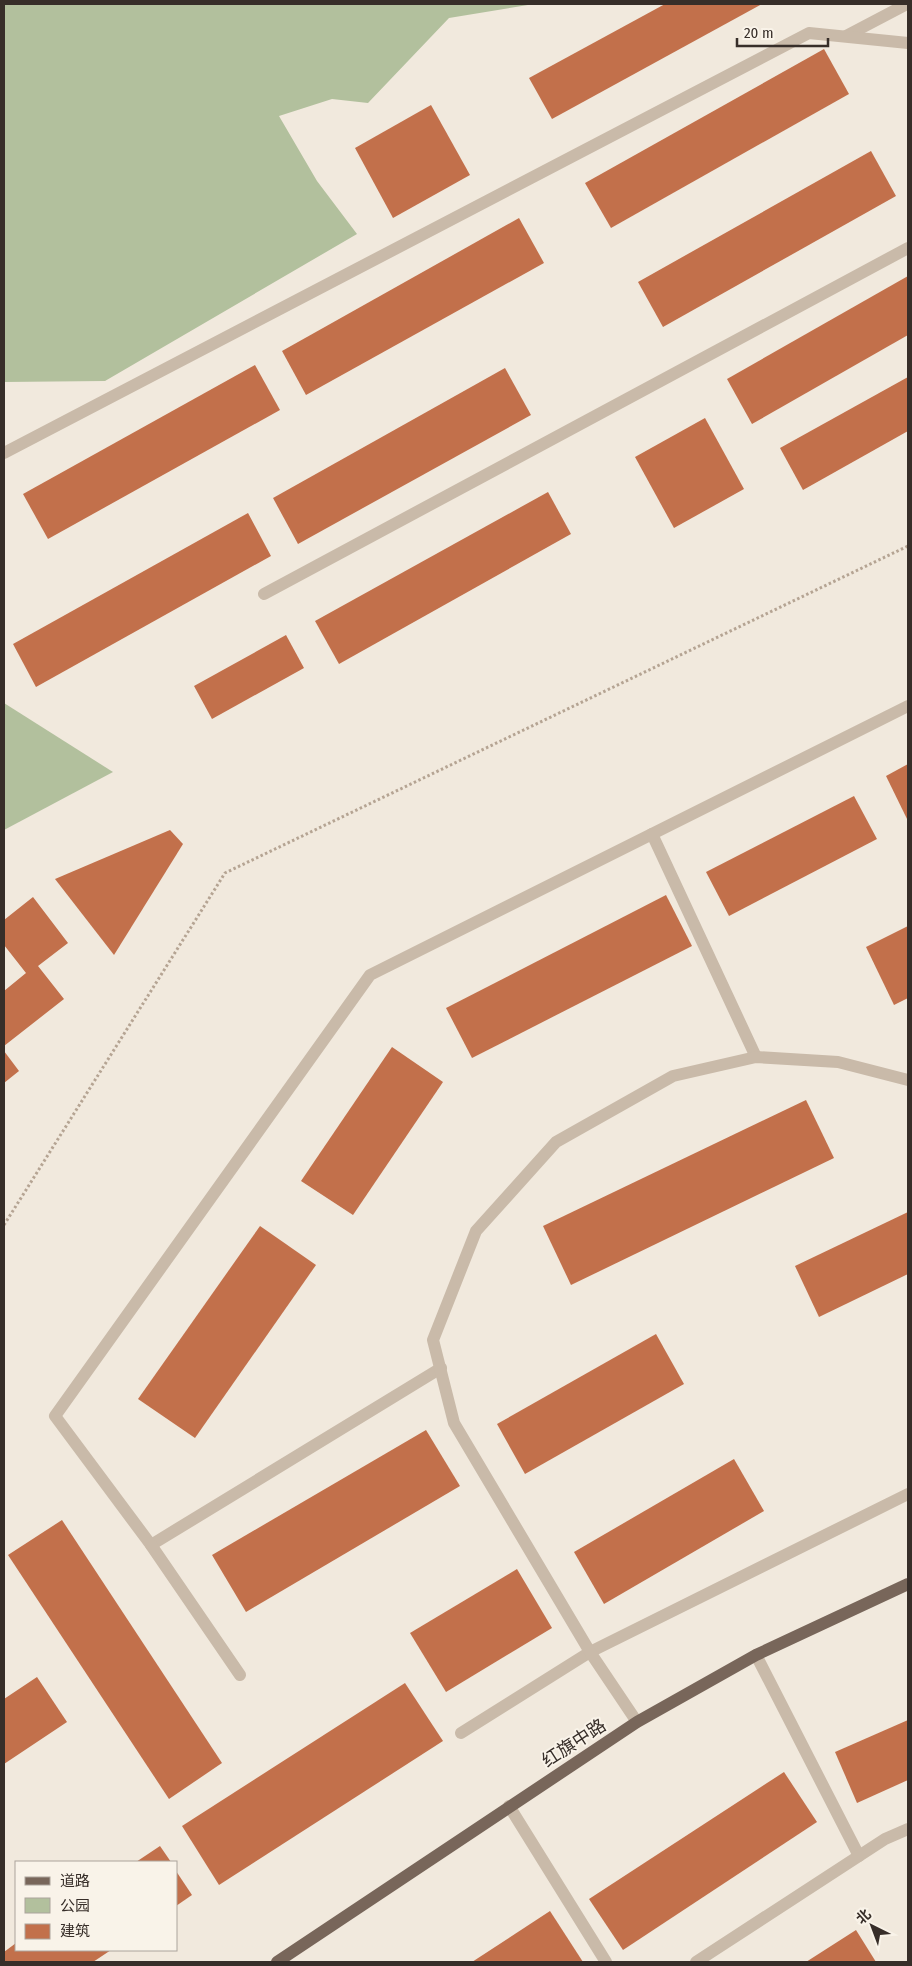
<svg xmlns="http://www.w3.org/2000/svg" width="912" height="1966" font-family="'Fira Sans Condensed','Noto Sans SC',sans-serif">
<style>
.green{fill:#b2c09d}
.building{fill:#c2704b}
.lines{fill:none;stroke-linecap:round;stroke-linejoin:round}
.path{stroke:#b5a493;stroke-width:3;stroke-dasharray:2.5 2.5;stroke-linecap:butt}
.lane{stroke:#c9baa9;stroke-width:12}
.street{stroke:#c9baa9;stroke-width:12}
.primary{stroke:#78665a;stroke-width:12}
.labels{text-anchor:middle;stroke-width:4;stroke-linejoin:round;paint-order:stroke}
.street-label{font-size:18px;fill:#372e29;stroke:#f9f3e9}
</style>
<rect width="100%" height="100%" fill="#f1e9dd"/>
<g class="green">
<polygon points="4,4 534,4 449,18 368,103 332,99 279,116 317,181 357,234 105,381 4,382"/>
<polygon points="4,703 113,772 4,830"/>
</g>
<g class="building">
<polygon points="665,4 762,4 552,119 529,78"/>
<polygon points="824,49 849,94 611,228 585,183"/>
<polygon points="431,105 470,175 393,218 355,148"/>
<polygon points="871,151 896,196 663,327 638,282"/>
<polygon points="519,218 544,263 306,395 282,351"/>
<polygon points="908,276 908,335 752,424 727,379"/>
<polygon points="255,365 280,410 48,539 23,494"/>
<polygon points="505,368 531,415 298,544 273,498"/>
<polygon points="908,377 908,431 803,490 780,448"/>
<polygon points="705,418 744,489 674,528 635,457"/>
<polygon points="548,492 571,534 339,664 315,621"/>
<polygon points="248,513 271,556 36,687 13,644"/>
<polygon points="286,635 304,668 212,719 194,686"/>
<polygon points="908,764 908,821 886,776"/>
<polygon points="854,796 877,839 729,916 706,872"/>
<polygon points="170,830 183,844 114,955 55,879"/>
<polygon points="666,895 692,946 472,1058 446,1008"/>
<polygon points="33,897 68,943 38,966 64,999 4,1046 4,991 26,973 4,945 4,920"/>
<polygon points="908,926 908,998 894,1005 866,947"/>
<polygon points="392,1047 443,1082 353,1215 301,1181"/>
<polygon points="4,1051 19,1071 4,1083"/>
<polygon points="806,1100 834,1158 571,1285 543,1226"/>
<polygon points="908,1212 908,1274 819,1317 795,1266"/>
<polygon points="260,1226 316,1265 195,1438 138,1399"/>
<polygon points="656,1334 684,1384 525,1474 497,1424"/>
<polygon points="426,1430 460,1486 246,1612 212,1555"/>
<polygon points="734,1459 764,1511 604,1604 574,1552"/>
<polygon points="62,1520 222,1763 169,1799 8,1555"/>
<polygon points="517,1569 552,1628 446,1692 410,1633"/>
<polygon points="37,1677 67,1722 4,1764 4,1699"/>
<polygon points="405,1683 443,1741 219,1885 182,1826"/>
<polygon points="908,1720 908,1780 857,1803 835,1752"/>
<polygon points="784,1772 817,1822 623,1950 589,1899"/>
<polygon points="160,1846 171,1862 136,1862"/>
<polygon points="176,1871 192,1895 176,1906"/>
<polygon points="550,1911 583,1962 472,1962"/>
<polygon points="856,1930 876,1962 806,1962"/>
<polygon points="16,1943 16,1950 111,1950 93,1962 4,1962 4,1952"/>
</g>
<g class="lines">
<polyline class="path" points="4,1225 225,873 908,546"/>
<g class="lane">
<polyline points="756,1655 859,1856"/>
<polyline points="461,1733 590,1652 908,1494"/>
</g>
<g class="street">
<polyline points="846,36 907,4"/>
<polyline points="4,453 809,33 908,43"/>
<polyline points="264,594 908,248"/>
<polyline points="652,834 756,1057"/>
<polyline points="151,1545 441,1368"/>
<polyline points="240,1675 151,1545 55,1416 370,975 908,706"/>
<polyline points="637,1722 590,1652 454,1423 433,1340 476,1231 556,1142 673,1076 756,1057 838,1062 908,1080"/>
<polyline points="509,1806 606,1962"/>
<polyline points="696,1962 885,1839 908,1829"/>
</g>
<polyline class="primary" points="277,1962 637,1722 756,1655 908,1584"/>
</g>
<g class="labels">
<g class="street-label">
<text transform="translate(574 1743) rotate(-33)" y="6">红旗中路</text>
</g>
</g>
<rect width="912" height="1966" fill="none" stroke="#372e29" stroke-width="10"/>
<rect x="15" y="1861" width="162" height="90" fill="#f9f3e9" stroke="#aba49c"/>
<rect x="25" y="1877" width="25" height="8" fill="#78665a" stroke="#aba49c"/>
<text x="60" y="1886" font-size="15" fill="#372e29">道路</text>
<rect x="25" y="1898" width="25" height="15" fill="#b2c09d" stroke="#aba49c"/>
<text x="60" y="1911" font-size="15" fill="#372e29">公园</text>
<rect x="25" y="1924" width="25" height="15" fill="#c2704b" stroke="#aba49c"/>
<text x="60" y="1936" font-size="15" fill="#372e29">建筑</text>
<g transform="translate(872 1926) rotate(318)" stroke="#f9f3e9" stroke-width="4" paint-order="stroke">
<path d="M0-4L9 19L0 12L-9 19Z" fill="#372e29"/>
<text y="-8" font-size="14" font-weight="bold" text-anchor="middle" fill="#372e29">北</text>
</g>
<path d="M737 38v8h91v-8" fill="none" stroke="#372e29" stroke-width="2.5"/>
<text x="744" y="38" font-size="15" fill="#372e29" stroke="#f9f3e9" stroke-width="4" paint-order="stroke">20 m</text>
</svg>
